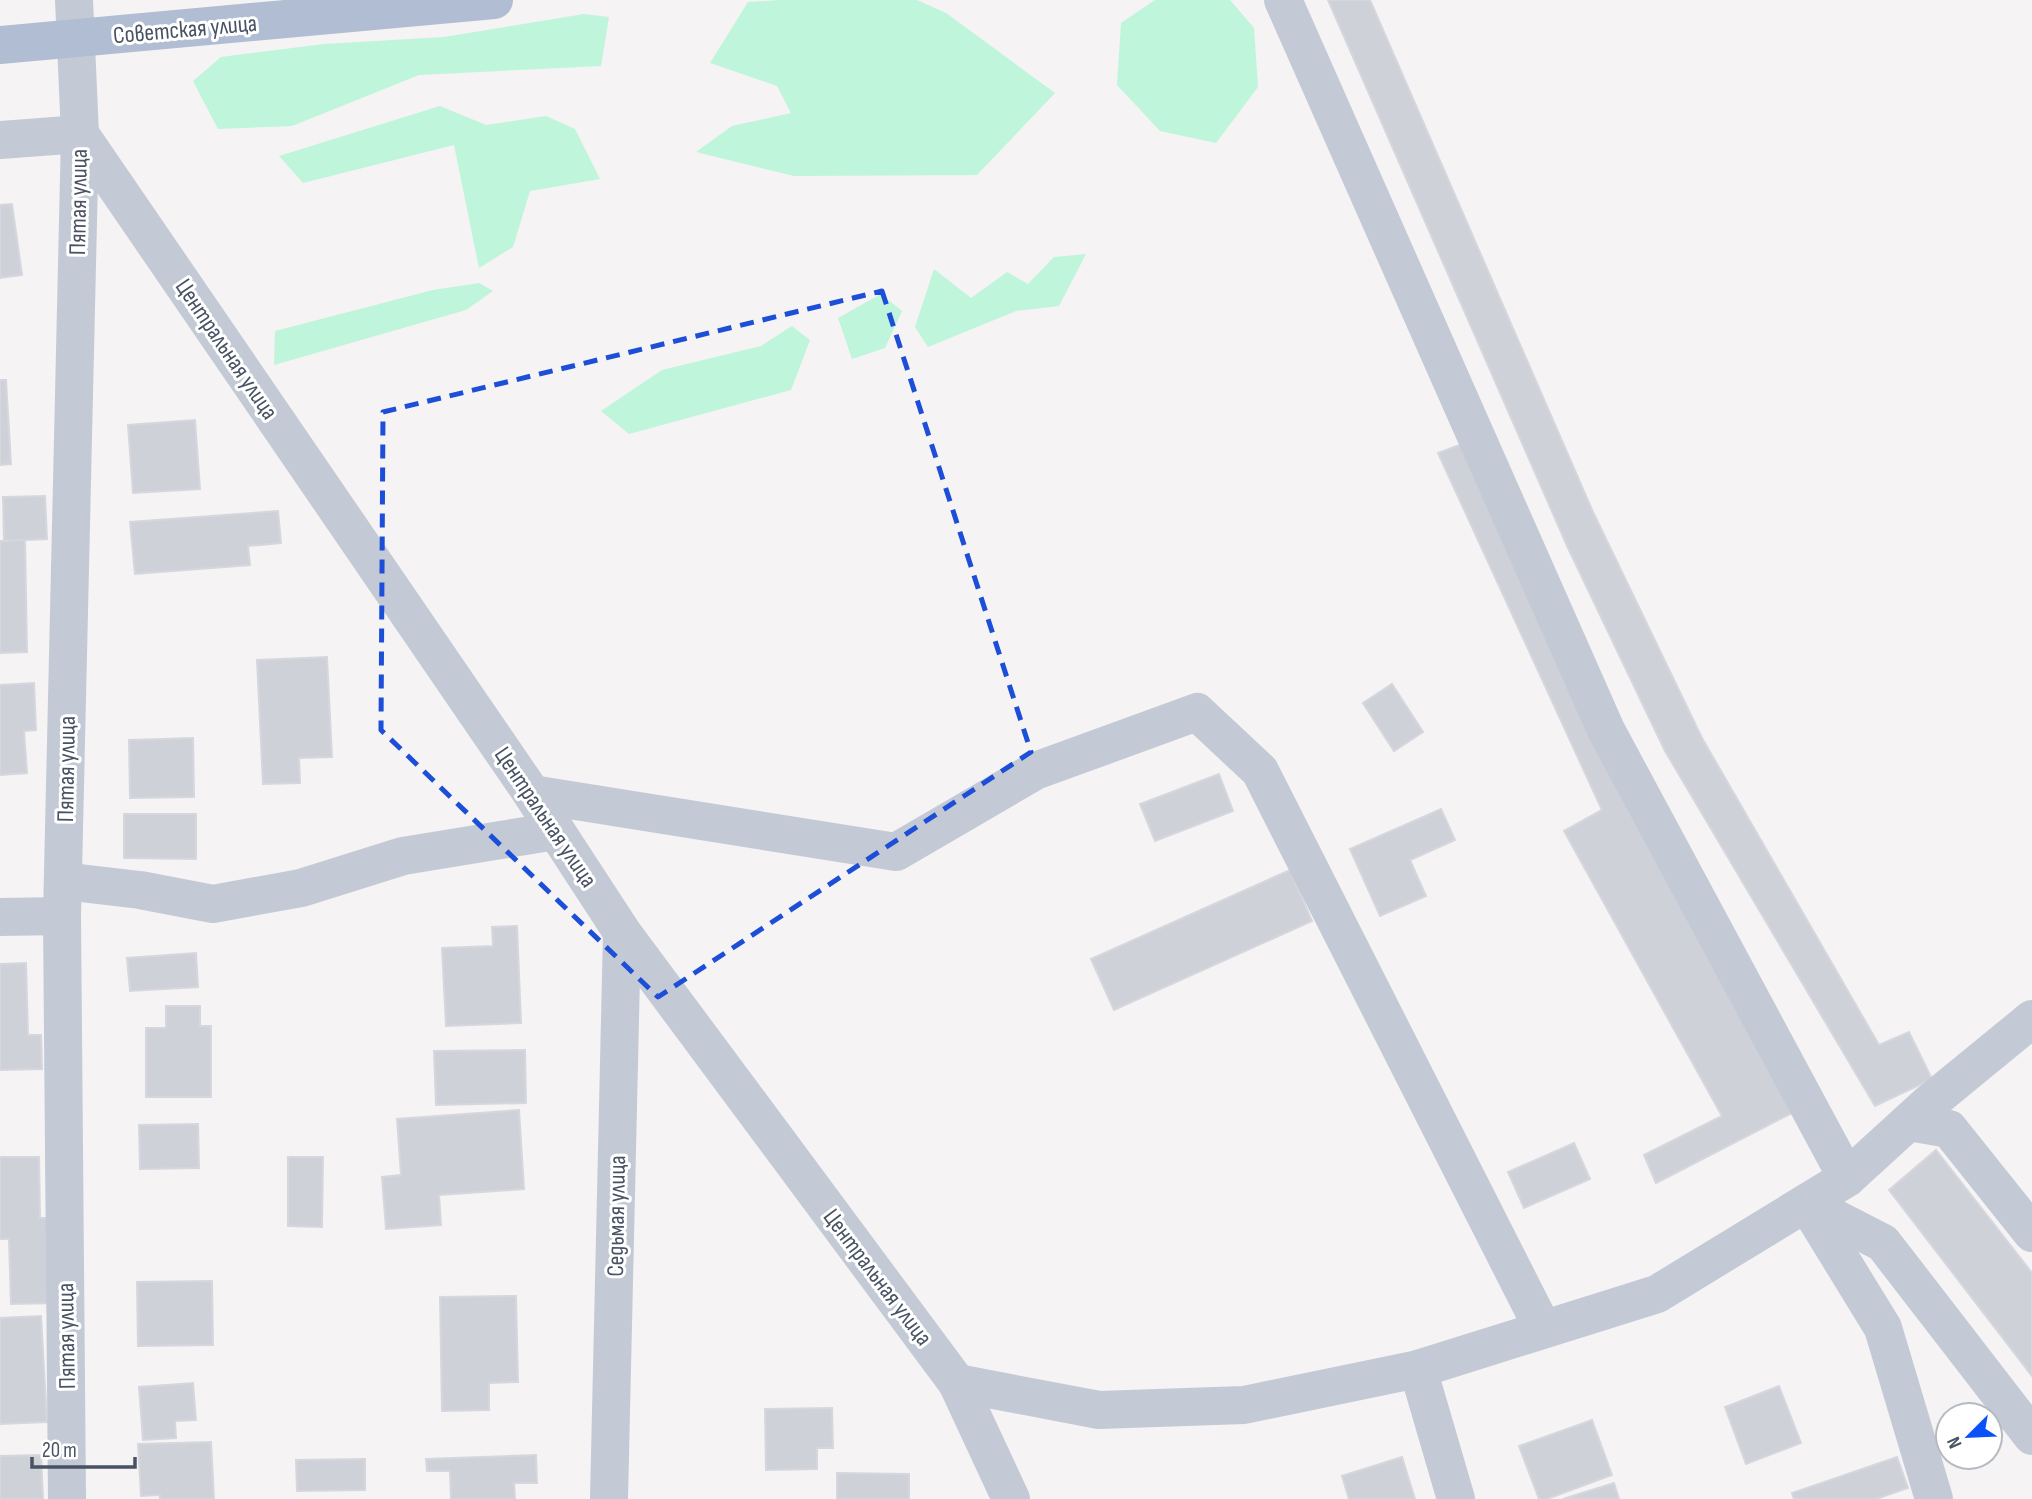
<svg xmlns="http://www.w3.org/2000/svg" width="2032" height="1499" font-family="'Sofia Sans Condensed',sans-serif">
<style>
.green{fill:#bff5db}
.building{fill:#ced1d8;stroke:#d6d7de;stroke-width:2}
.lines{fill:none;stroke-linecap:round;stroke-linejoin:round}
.minor{stroke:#c3cad5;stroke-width:38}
.major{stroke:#b0bdd3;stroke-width:38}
.marked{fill:none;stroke:#1d4ed8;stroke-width:5;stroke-dasharray:14 9;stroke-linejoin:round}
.labels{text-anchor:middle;stroke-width:6;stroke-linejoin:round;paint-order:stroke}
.street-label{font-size:24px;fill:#485263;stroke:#fff}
</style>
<rect width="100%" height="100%" fill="#f5f3f3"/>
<g class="green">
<polygon points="780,0 917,0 946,13 1055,93 977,175 794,176 696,152 732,126 791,113 777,86 710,63 748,2"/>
<polygon points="1155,0 1230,0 1254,28 1258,87 1216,143 1160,131 1117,85 1121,23"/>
<polygon points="584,14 609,17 601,66 419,75 292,126 218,129 193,81 221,57 324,44 444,37"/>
<polygon points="440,106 486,125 546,116 575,129 600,179 530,191 513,247 479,268 454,145 303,183 279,156"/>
<polygon points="1086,254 1059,306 1016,311 928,347 915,327 934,269 971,298 1007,272 1028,284 1054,257"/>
<polygon points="479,283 493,291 466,310 274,365 275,331 433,290"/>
<polygon points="881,294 902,311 885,348 852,359 838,318"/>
<polygon points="792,326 810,340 791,390 629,434 601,411 662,370 761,346"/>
</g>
<g class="building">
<polygon points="1328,0 1370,0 1593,512 1702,738 1879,1045 1909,1032 1932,1079 1875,1106 1665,751 1568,548"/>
<polygon points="12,204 22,275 0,278 0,205"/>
<polygon points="0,380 6,380 11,464 0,465"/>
<polygon points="195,420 200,489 133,493 128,425"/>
<polygon points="1470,441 1794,1112 1656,1183 1644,1155 1722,1116 1564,831 1602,810 1438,453"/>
<polygon points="45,496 47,539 4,541 3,497"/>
<polygon points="278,511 281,543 248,546 250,565 135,574 130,522"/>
<polygon points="25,540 27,652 0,653 0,541"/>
<polygon points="327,657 332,757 299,758 300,783 263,784 257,660"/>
<polygon points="34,683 36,730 24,731 27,773 0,775 0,685"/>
<polygon points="1392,684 1423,732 1394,751 1363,703"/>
<polygon points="193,738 194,797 130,798 129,740"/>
<polygon points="1219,774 1233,811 1155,841 1140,804"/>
<polygon points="1441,809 1455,840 1410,860 1426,896 1380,916 1350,849"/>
<polygon points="124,814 196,814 196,859 124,858"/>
<polygon points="1290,870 1312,921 1114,1010 1091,959"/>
<polygon points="517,926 521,1023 446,1026 442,948 493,946 492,927"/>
<polygon points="196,953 198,987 130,991 127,958"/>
<polygon points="26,963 28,1035 41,1035 42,1069 0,1070 0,964"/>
<polygon points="166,1006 200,1006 200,1026 211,1026 211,1097 146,1097 146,1028 166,1028"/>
<polygon points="525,1050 526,1103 436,1105 434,1051"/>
<polygon points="519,1110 524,1189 439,1195 441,1225 386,1229 382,1177 401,1175 397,1119"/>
<polygon points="198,1124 199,1168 140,1169 139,1125"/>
<polygon points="1574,1143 1590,1179 1524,1208 1508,1172"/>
<polygon points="1936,1150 2032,1273 2032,1376 1889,1190"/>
<polygon points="0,1157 39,1157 40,1218 56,1218 57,1303 11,1304 9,1239 0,1239"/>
<polygon points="288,1157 323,1157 322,1227 288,1226"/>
<polygon points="212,1281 213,1345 138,1346 137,1282"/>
<polygon points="516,1296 518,1382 489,1383 489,1410 442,1411 440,1297"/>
<polygon points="41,1316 47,1422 0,1424 0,1318"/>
<polygon points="193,1383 196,1420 175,1421 176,1438 143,1440 139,1387"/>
<polygon points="1779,1386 1801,1443 1746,1464 1725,1407"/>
<polygon points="832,1408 833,1448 817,1448 817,1469 766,1470 765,1409"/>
<polygon points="1592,1420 1612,1475 1547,1499 1539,1499 1519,1446"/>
<polygon points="211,1442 214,1499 160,1499 160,1495 141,1496 138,1444"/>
<polygon points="41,1455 43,1499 0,1499 0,1456"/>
<polygon points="536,1455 537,1483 514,1483 515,1499 451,1499 450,1471 427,1471 426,1459"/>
<polygon points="1402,1457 1415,1499 1349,1499 1342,1476"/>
<polygon points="1897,1457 1908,1488 1876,1499 1794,1499 1792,1493"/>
<polygon points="365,1459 365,1490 297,1491 296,1460"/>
<polygon points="837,1473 909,1474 909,1499 837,1499"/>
<polygon points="1614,1483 1619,1499 1563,1499"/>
</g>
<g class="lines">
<g class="minor">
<polyline points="1283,0 1606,730 1847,1178"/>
<polyline points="0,140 80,134 532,794 622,932 957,1383 1011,1499"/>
<polyline points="532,794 896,852 1035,771 1197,712 1260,771 1542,1327"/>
<polyline points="63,881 140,890 213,904 301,888 403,856 556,831"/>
<polyline points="0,917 62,916"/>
<polyline points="1909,1122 1949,1129 2032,1233"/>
<polyline points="1807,1204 1883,1243 2032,1436"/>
<polyline points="1807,1204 1883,1328 1934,1499"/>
<polyline points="1418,1369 1456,1499"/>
<polyline points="957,1383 1099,1410 1244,1405 1418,1369 1657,1294 1847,1178 1927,1105 2032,1019"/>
<polyline points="67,1499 62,916 80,134 74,0"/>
<polyline points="609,1499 622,932"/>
</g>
<polyline class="major" points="0,45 494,0"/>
</g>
<path class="marked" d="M882,291L1031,752L658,997L381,730L383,412Z"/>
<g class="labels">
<g class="street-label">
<text transform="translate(185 29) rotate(-5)" y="8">Советская улица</text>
<text transform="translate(78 202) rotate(-89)" y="8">Пятая улица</text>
<text transform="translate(227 349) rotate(56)" y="8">Центральная улица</text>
<text transform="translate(66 769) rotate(-89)" y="8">Пятая улица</text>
<text transform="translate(546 817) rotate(56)" y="8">Центральная улица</text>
<text transform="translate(616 1216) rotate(-89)" y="8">Седьмая улица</text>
<text transform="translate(878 1277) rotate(53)" y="8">Центральная улица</text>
<text transform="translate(66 1336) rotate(-91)" y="8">Пятая улица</text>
</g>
</g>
<g transform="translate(1969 1436) rotate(246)"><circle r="33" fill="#ffffff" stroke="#b6bac1" stroke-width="2"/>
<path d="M0-5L12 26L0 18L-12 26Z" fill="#0a51f8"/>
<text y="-10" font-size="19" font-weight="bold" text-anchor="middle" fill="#485263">N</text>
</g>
<path d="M32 1457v10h103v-10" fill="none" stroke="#485263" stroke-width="3.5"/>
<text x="42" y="1457" font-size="21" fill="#485263" stroke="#ffffff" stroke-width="5" paint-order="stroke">20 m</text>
</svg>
